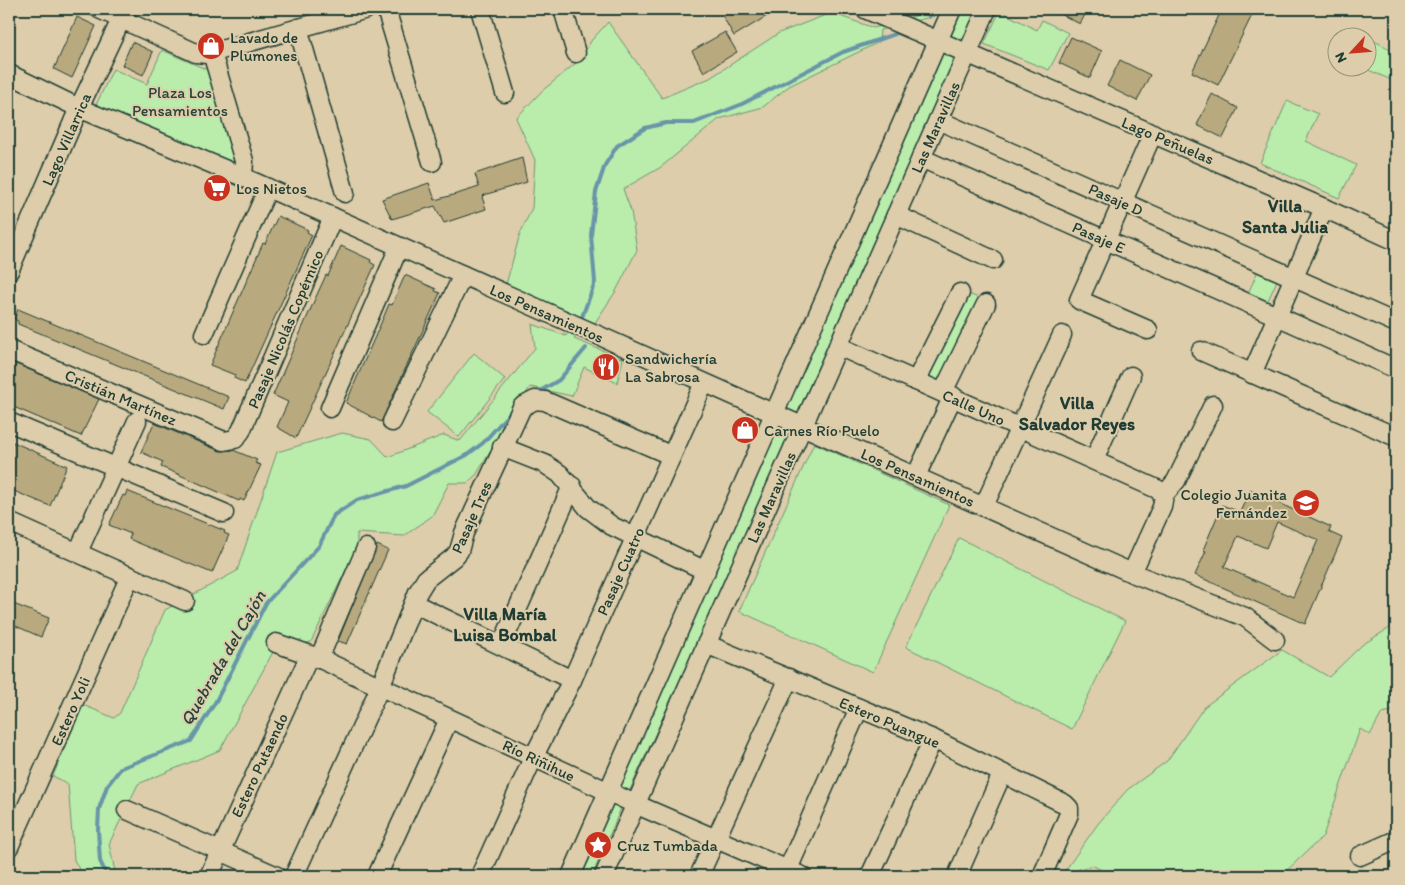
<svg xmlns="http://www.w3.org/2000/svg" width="1405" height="885" font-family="Itim,sans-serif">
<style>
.green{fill:#baecac;stroke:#6c9470}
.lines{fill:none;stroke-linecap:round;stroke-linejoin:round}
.stream{stroke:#6795a8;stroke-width:4}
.building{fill:#b9a97e;stroke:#1f3d34;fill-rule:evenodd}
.minor-casing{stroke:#1f3d34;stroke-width:21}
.minor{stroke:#decdaa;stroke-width:18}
.labels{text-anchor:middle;stroke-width:4;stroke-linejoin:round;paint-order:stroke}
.poi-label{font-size:16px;fill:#1f3d34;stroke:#decdaa;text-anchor:start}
.park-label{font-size:16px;fill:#27463a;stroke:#decdaa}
.street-label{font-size:16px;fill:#1f3d34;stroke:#decdaa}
.neighbourhood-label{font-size:18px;font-weight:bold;fill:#1f3d34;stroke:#decdaa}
.water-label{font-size:18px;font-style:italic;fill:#25443e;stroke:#decdaa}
</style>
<rect width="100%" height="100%" fill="#decdaa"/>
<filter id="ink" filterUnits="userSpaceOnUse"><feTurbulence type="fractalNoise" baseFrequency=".02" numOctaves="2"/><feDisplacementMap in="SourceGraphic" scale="10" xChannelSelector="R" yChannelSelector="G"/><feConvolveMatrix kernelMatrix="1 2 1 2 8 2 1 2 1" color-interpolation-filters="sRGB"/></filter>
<g filter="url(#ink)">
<g class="green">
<polygon points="929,9 937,9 934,16 880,30 879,42 789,86 763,107 719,119 661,167 623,189 631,211 637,250 616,291 594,324 584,321 574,339 623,359 617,383 584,367 572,396 530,387 476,475 467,483 449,483 432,516 404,536 357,533 357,547 311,642 274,650 220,750 138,784 109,844 116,876 83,876 74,860 68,784 53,776 83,705 114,718 120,713 165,610 237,571 277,452 342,433 371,439 388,457 444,435 460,441 535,348 532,324 566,336 576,318 505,288 520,234 532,208 535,160 516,118 542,91 581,59 591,41 608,22 662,98 710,78 779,33 831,13 874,28 928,12"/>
<polygon points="961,9 977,9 962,43 949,37"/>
<polygon points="1000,11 1037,30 1042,20 1068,33 1049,70 984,44"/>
<polygon points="1368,38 1396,52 1396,82 1364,68 1368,68"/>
<polygon points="162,50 210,71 236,167 96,105 113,69 147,84"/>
<polygon points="943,51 956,57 796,417 784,411"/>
<polygon points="1287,101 1318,114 1306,141 1356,165 1339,198 1260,163"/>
<polygon points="1260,266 1279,276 1265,307 1247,296"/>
<polygon points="963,292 984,300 942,389 920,380"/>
<polygon points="474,353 505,379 459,437 427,412"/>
<polygon points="784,430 789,439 629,792 617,787 775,431"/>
<polygon points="814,443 949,505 873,672 739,611"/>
<polygon points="959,538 1125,621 1072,729 906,647"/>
<polygon points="1396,624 1396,710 1382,713 1370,735 1360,729 1323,836 1281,876 1113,876 1092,865 1062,875 1097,825 1127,790 1167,761 1204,707 1282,650 1329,677 1362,645"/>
<polygon points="611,802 621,808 592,876 578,876"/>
</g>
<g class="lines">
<g class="stream">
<polyline points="929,17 932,9"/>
<polyline points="582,317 595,282 591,235 596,192 605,165 617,146 645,128 666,123 694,123 740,105 843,52 895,34"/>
<polyline points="535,394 559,380 586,348"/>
<polyline points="107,876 100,861 98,830 99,809 107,786 121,768 191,741 216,701 266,603 319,546 334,515 357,500 406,486 467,455 483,443 513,409"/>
</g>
</g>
<g class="building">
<polygon points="733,9 763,9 767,16 734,36 722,15"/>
<polygon points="1051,9 1088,9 1080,24"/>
<polygon points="1222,9 1255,9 1218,85 1192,72"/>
<polygon points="77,17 96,26 72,78 54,69"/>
<polygon points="725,32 737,52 704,72 692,51"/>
<polygon points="1071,37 1102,51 1090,78 1059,63"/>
<polygon points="132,42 153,52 143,75 122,65"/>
<polygon points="1120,60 1150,75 1137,101 1107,86"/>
<polygon points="1212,94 1238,108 1223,138 1197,125"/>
<polygon points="522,158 527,182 484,195 482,197 486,209 444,223 435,206 392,219 382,199 429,183 435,200 460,193 479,187 475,174"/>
<polygon points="278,216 308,230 307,232 312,235 245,383 234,378 235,375 210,365 263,243 265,244"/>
<polygon points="341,246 371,260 370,262 375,265 296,438 277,427 288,402 273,395 315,299 326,275 328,276"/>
<polygon points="405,275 436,289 435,291 440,293 381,422 346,403 384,316 389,304 392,305"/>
<polygon points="18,309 229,397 224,409 18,324 18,321 14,319"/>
<polygon points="16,364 99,399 81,436 9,405 9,381"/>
<polygon points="154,423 220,451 233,450 257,460 255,463 261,465 244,501 240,499 239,501 173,472 161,467 163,462 141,452"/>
<polygon points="13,442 67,466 50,506 9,489 9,443 12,445"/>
<path d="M1250,490L1331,527L1329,532L1342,538L1305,624L1195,575L1206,551L1203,550L1222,505L1240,512ZM1277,522L1318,540L1293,597L1224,567L1238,536L1266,548Z"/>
<polygon points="127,491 225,531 224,533 229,535 212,573 141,544 129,539 131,534 109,525 123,495 125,496"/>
<polygon points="377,545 388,550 347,644 338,641"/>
<polygon points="11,603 49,618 41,637 9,623 9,609"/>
</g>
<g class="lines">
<g class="minor-casing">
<g id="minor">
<polyline points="99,9 196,53 207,54 367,9"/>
<polyline points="386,9 432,162"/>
<polyline points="480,9 505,93"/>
<polyline points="563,9 576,53"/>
<polyline points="865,9 1324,208 1396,241"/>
<polyline points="298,28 345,193"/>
<polyline points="212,53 244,161 243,177"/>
<polyline points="9,74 79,108 243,177 1132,573 1245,617 1275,640"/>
<polyline points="938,120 1396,323"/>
<polyline points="921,158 1396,369"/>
<polyline points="896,215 993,260"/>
<polyline points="9,271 79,108 126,9"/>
<polyline points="1148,330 1079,300 1153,133"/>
<polyline points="204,334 268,188"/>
<polyline points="838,346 1157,489 1164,495"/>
<polyline points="9,350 224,441 235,439 241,431 333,217"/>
<polyline points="1201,351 1396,437"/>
<polyline points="1252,374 1324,208"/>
<polyline points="916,381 960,293"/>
<polyline points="943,392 986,304"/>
<polyline points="330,408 399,247"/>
<polyline points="9,422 224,513"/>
<polyline points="392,422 463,275"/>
<polyline points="502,447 545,464 560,474 588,508 612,526 706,571"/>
<polyline points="1094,460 1131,376"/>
<polyline points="916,476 953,396"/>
<polyline points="984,506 1062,335"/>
<polyline points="9,522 185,601"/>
<polyline points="78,552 137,421"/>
<polyline points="1132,573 1162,507 1164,495 1176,481 1213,405"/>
<polyline points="415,604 572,680"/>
<polyline points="276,643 316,657 635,804 802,876"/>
<polyline points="502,644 572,486"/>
<polyline points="706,644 933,739 1065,804 1069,808 1069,814 1042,876"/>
<polyline points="319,659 366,548"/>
<polyline points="127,810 277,876"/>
<polyline points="9,847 130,576"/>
<polyline points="1360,856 1396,840"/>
<polyline points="209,876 307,661 313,656"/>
<polyline points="294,876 380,687 418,592 426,579 454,557 459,551 464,533 522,407 535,400 545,401 670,455"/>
<polyline points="377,876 449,719"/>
<polyline points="480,876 533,758 572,680 704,383"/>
<polyline points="571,876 952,9"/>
<polyline points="604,876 987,9"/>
<polyline points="699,876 789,678"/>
<polyline points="785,876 859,708"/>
<polyline points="870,876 933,739"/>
<polyline points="957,876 1002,774"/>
</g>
</g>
<use href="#minor" class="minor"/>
</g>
</g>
<defs>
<g id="shop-disc" transform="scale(1.4375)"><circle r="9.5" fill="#c8321e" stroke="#decdaa"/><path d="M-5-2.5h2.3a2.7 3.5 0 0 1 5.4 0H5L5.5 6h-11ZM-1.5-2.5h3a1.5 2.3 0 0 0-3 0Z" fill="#fff"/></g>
<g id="supermarket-disc" transform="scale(1.4375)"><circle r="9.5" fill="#c8321e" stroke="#decdaa"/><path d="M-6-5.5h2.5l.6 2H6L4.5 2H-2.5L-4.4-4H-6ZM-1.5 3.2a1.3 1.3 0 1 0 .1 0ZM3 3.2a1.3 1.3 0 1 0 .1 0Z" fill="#fff"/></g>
<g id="restaurant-disc" transform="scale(1.4375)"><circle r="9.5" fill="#c8321e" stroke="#decdaa"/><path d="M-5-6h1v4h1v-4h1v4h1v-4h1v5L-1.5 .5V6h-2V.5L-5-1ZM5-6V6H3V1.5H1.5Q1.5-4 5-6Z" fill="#fff"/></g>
<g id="school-disc" transform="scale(1.4375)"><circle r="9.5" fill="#c8321e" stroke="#decdaa"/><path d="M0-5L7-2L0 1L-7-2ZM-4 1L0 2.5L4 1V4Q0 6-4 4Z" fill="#fff"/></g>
<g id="sight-disc" transform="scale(1.4375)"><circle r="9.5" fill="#c8321e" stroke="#decdaa"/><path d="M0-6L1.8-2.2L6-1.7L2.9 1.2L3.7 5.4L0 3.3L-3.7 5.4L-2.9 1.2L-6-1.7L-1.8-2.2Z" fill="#fff"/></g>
</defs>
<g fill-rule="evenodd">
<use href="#shop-disc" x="211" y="46"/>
<use href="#supermarket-disc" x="217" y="188"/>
<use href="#restaurant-disc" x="606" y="367"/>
<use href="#shop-disc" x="745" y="430"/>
<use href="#school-disc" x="1306" y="503"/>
<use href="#sight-disc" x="598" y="845"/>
</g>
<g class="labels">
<g class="poi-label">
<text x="230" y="43">Lavado de<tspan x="230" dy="18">Plumones</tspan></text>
<text x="236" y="194">Los Nietos</text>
<text x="625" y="364">Sandwichería<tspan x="625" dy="18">La Sabrosa</tspan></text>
<text x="764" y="436">Carnes Río Puelo</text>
<text x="1287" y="500" text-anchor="end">Colegio Juanita<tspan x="1287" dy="18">Fernández</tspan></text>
<text x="617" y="851">Cruz Tumbada</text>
</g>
<g class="park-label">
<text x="180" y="98">Plaza Los<tspan x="180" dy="18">Pensamientos</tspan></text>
</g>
<g class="street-label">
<text transform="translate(935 127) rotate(-66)" y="6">Las Maravillas</text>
<text transform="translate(66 139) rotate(-66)" y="6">Lago Villarrica</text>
<text transform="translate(1168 140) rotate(23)" y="6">Lago Peñuelas</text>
<text transform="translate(1116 199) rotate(24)" y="6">Pasaje D</text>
<text transform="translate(1099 237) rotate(24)" y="6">Pasaje E</text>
<text transform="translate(547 313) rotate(24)" y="6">Los Pensamientos</text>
<text transform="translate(285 329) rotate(-67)" y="6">Pasaje Nicolás Copérnico</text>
<text transform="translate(121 397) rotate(23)" y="6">Cristián Martínez</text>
<text transform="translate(974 407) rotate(24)" y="6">Calle Uno</text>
<text transform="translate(918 477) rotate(24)" y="6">Los Pensamientos</text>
<text transform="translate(771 497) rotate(-66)" y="6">Las Maravillas</text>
<text transform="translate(471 517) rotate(-66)" y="6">Pasaje Tres</text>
<text transform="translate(620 571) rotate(-66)" y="6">Pasaje Cuatro</text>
<text transform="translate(70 711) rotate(-66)" y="6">Estero Yoli</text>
<text transform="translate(890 722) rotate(23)" y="6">Estero Puangue</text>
<text transform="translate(539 760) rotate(25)" y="6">Río Riñihue</text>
<text transform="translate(259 765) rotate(-65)" y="6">Estero Putaendo</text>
</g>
<g class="neighbourhood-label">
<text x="1285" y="212">Villa<tspan x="1285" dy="21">Santa Julia</tspan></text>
<text x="1077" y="409">Villa<tspan x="1077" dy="21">Salvador Reyes</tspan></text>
<text x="505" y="620">Villa María<tspan x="505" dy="21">Luisa Bombal</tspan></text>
</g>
<g class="water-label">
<text transform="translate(223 658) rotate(-60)" y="6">Quebrada del Cajón</text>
</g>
</g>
<rect width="1405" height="885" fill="none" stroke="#decdaa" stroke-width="30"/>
<rect x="15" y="15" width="1375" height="855" fill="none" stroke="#1f3d34" stroke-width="2" filter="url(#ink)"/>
<g transform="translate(1352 52) rotate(244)"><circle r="24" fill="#decdaa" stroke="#92937b"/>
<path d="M0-4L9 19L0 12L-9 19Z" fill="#c8321e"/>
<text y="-8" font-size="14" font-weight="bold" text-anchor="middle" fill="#1f3d34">N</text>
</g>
</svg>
